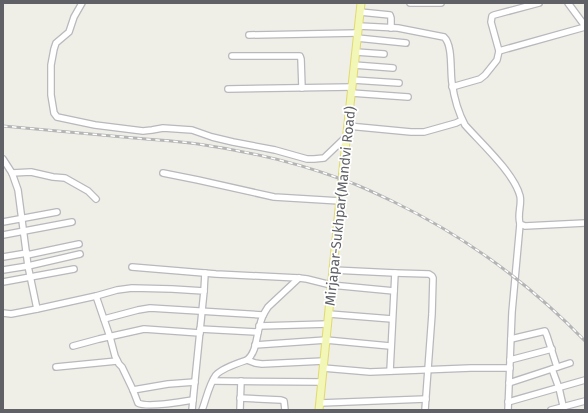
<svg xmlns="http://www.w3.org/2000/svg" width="588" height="413" font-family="'Fira Sans',sans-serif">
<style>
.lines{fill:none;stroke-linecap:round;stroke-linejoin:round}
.minor-casing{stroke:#b8b8bd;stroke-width:8}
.major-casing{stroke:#e1da6f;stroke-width:9}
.minor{stroke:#fff;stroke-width:5.5}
.major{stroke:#f2f6b7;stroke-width:7}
.rail-casing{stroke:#b5b5b6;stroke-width:3}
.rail{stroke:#fff;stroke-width:1.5;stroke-dasharray:4.5;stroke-linecap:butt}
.labels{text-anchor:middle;stroke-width:3.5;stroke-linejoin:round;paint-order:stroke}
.street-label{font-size:14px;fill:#5f6166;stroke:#fff}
</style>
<rect width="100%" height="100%" fill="#efefe8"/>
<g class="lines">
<g class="minor-casing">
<g id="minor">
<polyline points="82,3 74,17 69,32 56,43 54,49 51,65 51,95 54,113 57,117 95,125 143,131 152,130 163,128 192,130 212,137 233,142 275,150 307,159 314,159 324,158 347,136"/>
<polyline points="410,3 441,3"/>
<polyline points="568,3 585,26"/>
<polyline points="360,12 390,15 391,18 391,28"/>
<path d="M359,26L398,28L444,37C453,45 450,71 452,83C454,97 458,112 465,125C481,143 514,173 520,196C522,205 517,214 520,224L525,226L585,223"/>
<polyline points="249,35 358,33"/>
<polyline points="357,38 406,43"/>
<polyline points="499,51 585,27"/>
<polyline points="356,52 384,54"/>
<polyline points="232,56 300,56 301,59 302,88"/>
<polyline points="354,65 393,68"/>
<polyline points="353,80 399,83"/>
<polyline points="452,87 480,79 485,75 497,60 499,51 491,22 492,16 494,15 539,3"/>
<polyline points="228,89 352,87"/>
<polyline points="351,93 408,97"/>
<polyline points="348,126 411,132 424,132 456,123 462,120"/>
<polyline points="3,159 12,173 18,190 28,266 37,309 96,296 117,290 132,288 172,289 204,291 192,410"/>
<polyline points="12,173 31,172 53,177 65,178 88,191 96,199"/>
<polyline points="163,173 198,180 274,197 340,201"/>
<polyline points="3,222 57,212"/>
<polyline points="3,235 72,222"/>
<polyline points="27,255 79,244"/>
<polyline points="3,257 27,253"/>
<polyline points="132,267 216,274 299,278 307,279 331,285 394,291"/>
<polyline points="3,270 28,266 80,254"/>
<polyline points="333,270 395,273 429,274 432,276 433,278 432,314 425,410"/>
<polyline points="3,282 74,269"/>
<polyline points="204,291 205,273"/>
<path d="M96,296L110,337L115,356L119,364L122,367L133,390L138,403C147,408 181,402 193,400"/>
<polyline points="3,313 11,314 37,309"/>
<polyline points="329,314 392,319"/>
<polyline points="104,319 138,310 150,308 263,315"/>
<polyline points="259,326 328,324"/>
<polyline points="200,329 258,332"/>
<polyline points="511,339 545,331 547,336 557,367"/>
<polyline points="255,345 326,340 390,346"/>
<polyline points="73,346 99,339 144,329 200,333"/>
<polyline points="247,360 255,363 262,364 324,361"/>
<polyline points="510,360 552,349"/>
<polyline points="56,367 117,361"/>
<polyline points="323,368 370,372 471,368 510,368"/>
<polyline points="552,369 559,388 564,410"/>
<polyline points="390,371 395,273"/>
<polyline points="213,381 322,382"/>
<polyline points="509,383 570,363"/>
<polyline points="133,390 168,384 195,382"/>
<polyline points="240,398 281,400 284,401 285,410"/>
<polyline points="508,402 585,380"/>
<polyline points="320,403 426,399"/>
<path d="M202,410C206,400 209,384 216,375C222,368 238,363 247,360C257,352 256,336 260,325C261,318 264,313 268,307L299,278"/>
<polyline points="240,410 241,381"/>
<polyline points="508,410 512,312 520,224"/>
<polyline points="551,410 585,401"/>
</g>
</g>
<g class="major-casing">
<polyline id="major" points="319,410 342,179 361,3"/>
</g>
<use href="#minor" class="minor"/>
<use href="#major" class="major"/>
<g class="rail-casing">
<path id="rail" d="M3,126C47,130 90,134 134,138C155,140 177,141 198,144C246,151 295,162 341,179C359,185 377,194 394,202C466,237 530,284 585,341"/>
</g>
<use href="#rail" class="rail"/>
</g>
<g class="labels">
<g class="street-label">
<text transform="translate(340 206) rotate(-84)" y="5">Mirjapar-Sukhpar(Mandvi Road)</text>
</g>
</g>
<rect width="588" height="413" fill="none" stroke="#5f6166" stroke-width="8"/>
</svg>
